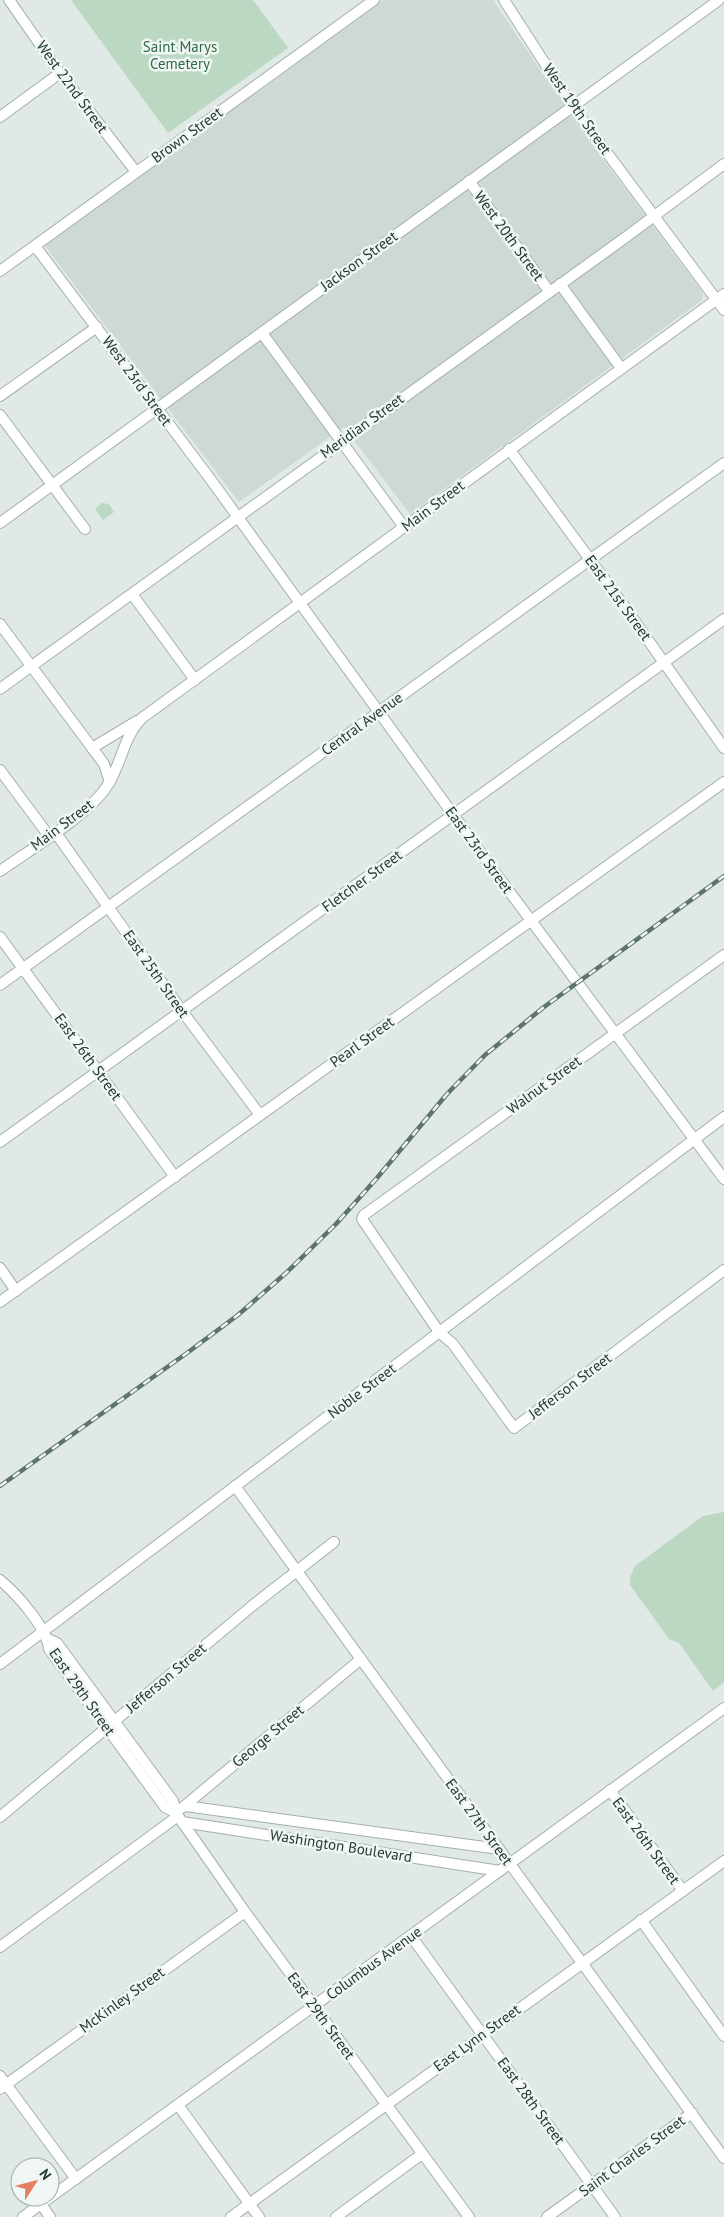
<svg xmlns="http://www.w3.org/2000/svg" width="724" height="2217" font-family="'PT Sans',sans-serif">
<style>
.built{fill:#cfd9d4}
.green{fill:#bbd9c2}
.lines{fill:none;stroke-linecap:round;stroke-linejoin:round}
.minor-casing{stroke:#a4b0ab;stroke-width:12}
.minor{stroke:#fff;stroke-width:10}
.rail-casing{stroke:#5d746d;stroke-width:4.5}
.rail{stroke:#f0f6f3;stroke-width:2.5;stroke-dasharray:8;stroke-linecap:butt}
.labels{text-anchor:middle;stroke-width:5;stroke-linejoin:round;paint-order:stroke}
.park-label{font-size:15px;fill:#316b45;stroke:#f0f6f3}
.street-label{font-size:15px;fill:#233831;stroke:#f0f6f3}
</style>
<rect width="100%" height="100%" fill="#e0e9e5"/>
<polygon class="built" points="383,0 493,0 579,127 703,293 702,300 410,514 344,427 239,502 45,246"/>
<g class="green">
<polygon points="71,0 253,0 288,48 168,133"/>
<polygon points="102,503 109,504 114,512 103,520 95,509"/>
<polygon points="724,1512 724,1682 713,1691 679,1643 669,1639 630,1585 630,1577 635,1566 703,1516"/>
</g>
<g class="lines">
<g class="minor-casing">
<g id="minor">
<polyline points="9,0 60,73 136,172"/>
<polyline points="504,0 573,107 724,310"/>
<polyline points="0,117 60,73"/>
<polyline points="469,181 549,291"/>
<polyline points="35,246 211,480 491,867 724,1179"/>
<polyline points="0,271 374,0"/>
<polyline points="560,284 621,368"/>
<polyline points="262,333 404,527"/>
<polyline points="0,396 97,327"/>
<polyline points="0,415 85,529"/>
<polyline points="509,449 627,610 724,748"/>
<polyline points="0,523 719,0"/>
<polyline points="132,594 195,680"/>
<polyline points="0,624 104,764 110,782"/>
<polyline points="0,689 626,237 724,164"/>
<polyline points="92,748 137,721"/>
<polyline points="0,770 49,836"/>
<polyline points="55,832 182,1011 260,1115"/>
<path d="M0,871C31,849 84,818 105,789C122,766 122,738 142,718L724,294"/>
<polyline points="0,937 175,1177"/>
<polyline points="724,955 364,1215 362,1219 439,1332 453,1344 514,1428 724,1270"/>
<polyline points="0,985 724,463"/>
<polyline points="0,1142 724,619"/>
<polyline points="0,1268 16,1291"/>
<polyline points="0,1302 724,782"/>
<polyline points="235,1486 724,2158"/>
<path d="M0,1580C17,1594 47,1628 49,1649L165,1807L176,1813"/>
<polyline points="48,1639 57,1643 173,1801 176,1813 245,1912 469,2217"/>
<polyline points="0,1664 724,1117"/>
<polyline points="610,1790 683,1891"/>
<polyline points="185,1806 499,1849"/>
<polyline points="182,1808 361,1659"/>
<polyline points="0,1817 252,1606 334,1542"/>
<polyline points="182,1822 500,1871"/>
<polyline points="641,1920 724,2036"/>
<polyline points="411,1936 615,2217"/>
<polyline points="0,1947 178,1816"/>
<polyline points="0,2076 76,2179"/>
<polyline points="0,2089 245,1912"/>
<polyline points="178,2105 259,2217"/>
<polyline points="41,2204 50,2217"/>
<polyline points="23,2217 724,1708"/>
<polyline points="231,2217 724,1861"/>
<polyline points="336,2217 422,2154"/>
<polyline points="547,2217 692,2113"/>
</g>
</g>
<use href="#minor" class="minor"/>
<g class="rail-casing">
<polyline id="rail" points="0,1486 187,1353 238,1315 286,1273 336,1224 377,1178 447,1094 485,1055 544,1007 724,876"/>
</g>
<use href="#rail" class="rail"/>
</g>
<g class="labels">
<g class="park-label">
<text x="180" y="52">Saint Marys<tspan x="180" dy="17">Cemetery</tspan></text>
</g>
<g class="street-label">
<text transform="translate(72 87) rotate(54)" y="5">West 22nd Street</text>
<text transform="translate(577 109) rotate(55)" y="5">West 19th Street</text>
<text transform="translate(187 135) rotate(-36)" y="5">Brown Street</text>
<text transform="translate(509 236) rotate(54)" y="5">West 20th Street</text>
<text transform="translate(359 261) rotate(-36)" y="5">Jackson Street</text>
<text transform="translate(137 381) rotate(54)" y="5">West 23rd Street</text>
<text transform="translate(362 426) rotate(-36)" y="5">Meridian Street</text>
<text transform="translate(433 506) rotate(-37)" y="5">Main Street</text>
<text transform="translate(618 598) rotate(54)" y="5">East 21st Street</text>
<text transform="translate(362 724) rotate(-36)" y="5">Central Avenue</text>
<text transform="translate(62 825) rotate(-37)" y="5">Main Street</text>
<text transform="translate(479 850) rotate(54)" y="5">East 23rd Street</text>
<text transform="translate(362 881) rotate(-36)" y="5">Fletcher Street</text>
<text transform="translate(156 974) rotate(55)" y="5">East 25th Street</text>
<text transform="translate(362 1042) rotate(-36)" y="5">Pearl Street</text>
<text transform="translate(88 1057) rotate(54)" y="5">East 26th Street</text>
<text transform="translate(544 1085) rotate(-36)" y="5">Walnut Street</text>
<text transform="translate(570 1386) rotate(-37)" y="5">Jefferson Street</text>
<text transform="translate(362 1391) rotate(-37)" y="5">Noble Street</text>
<text transform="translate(166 1678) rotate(-40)" y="5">Jefferson Street</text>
<text transform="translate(82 1692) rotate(55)" y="5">East 29th Street</text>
<text transform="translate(268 1736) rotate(-40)" y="5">George Street</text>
<text transform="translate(479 1822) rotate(54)" y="5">East 27th Street</text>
<text transform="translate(646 1841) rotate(54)" y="5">East 26th Street</text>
<text transform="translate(341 1846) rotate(9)" y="5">Washington Boulevard</text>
<text transform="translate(374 1963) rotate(-36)" y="5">Columbus Avenue</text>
<text transform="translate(122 2000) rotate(-36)" y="5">McKinley Street</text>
<text transform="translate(321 2016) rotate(54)" y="5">East 29th Street</text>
<text transform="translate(477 2038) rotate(-36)" y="5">East Lynn Street</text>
<text transform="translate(531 2101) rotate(54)" y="5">East 28th Street</text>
<text transform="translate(632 2156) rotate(-36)" y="5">Saint Charles Street</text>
</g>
</g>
<g transform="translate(35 2182) rotate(54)"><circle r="24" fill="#f0f6f3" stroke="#9eaaa5"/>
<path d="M0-4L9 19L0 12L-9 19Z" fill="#e47e63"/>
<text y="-8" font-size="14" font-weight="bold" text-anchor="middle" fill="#233831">N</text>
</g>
</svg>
